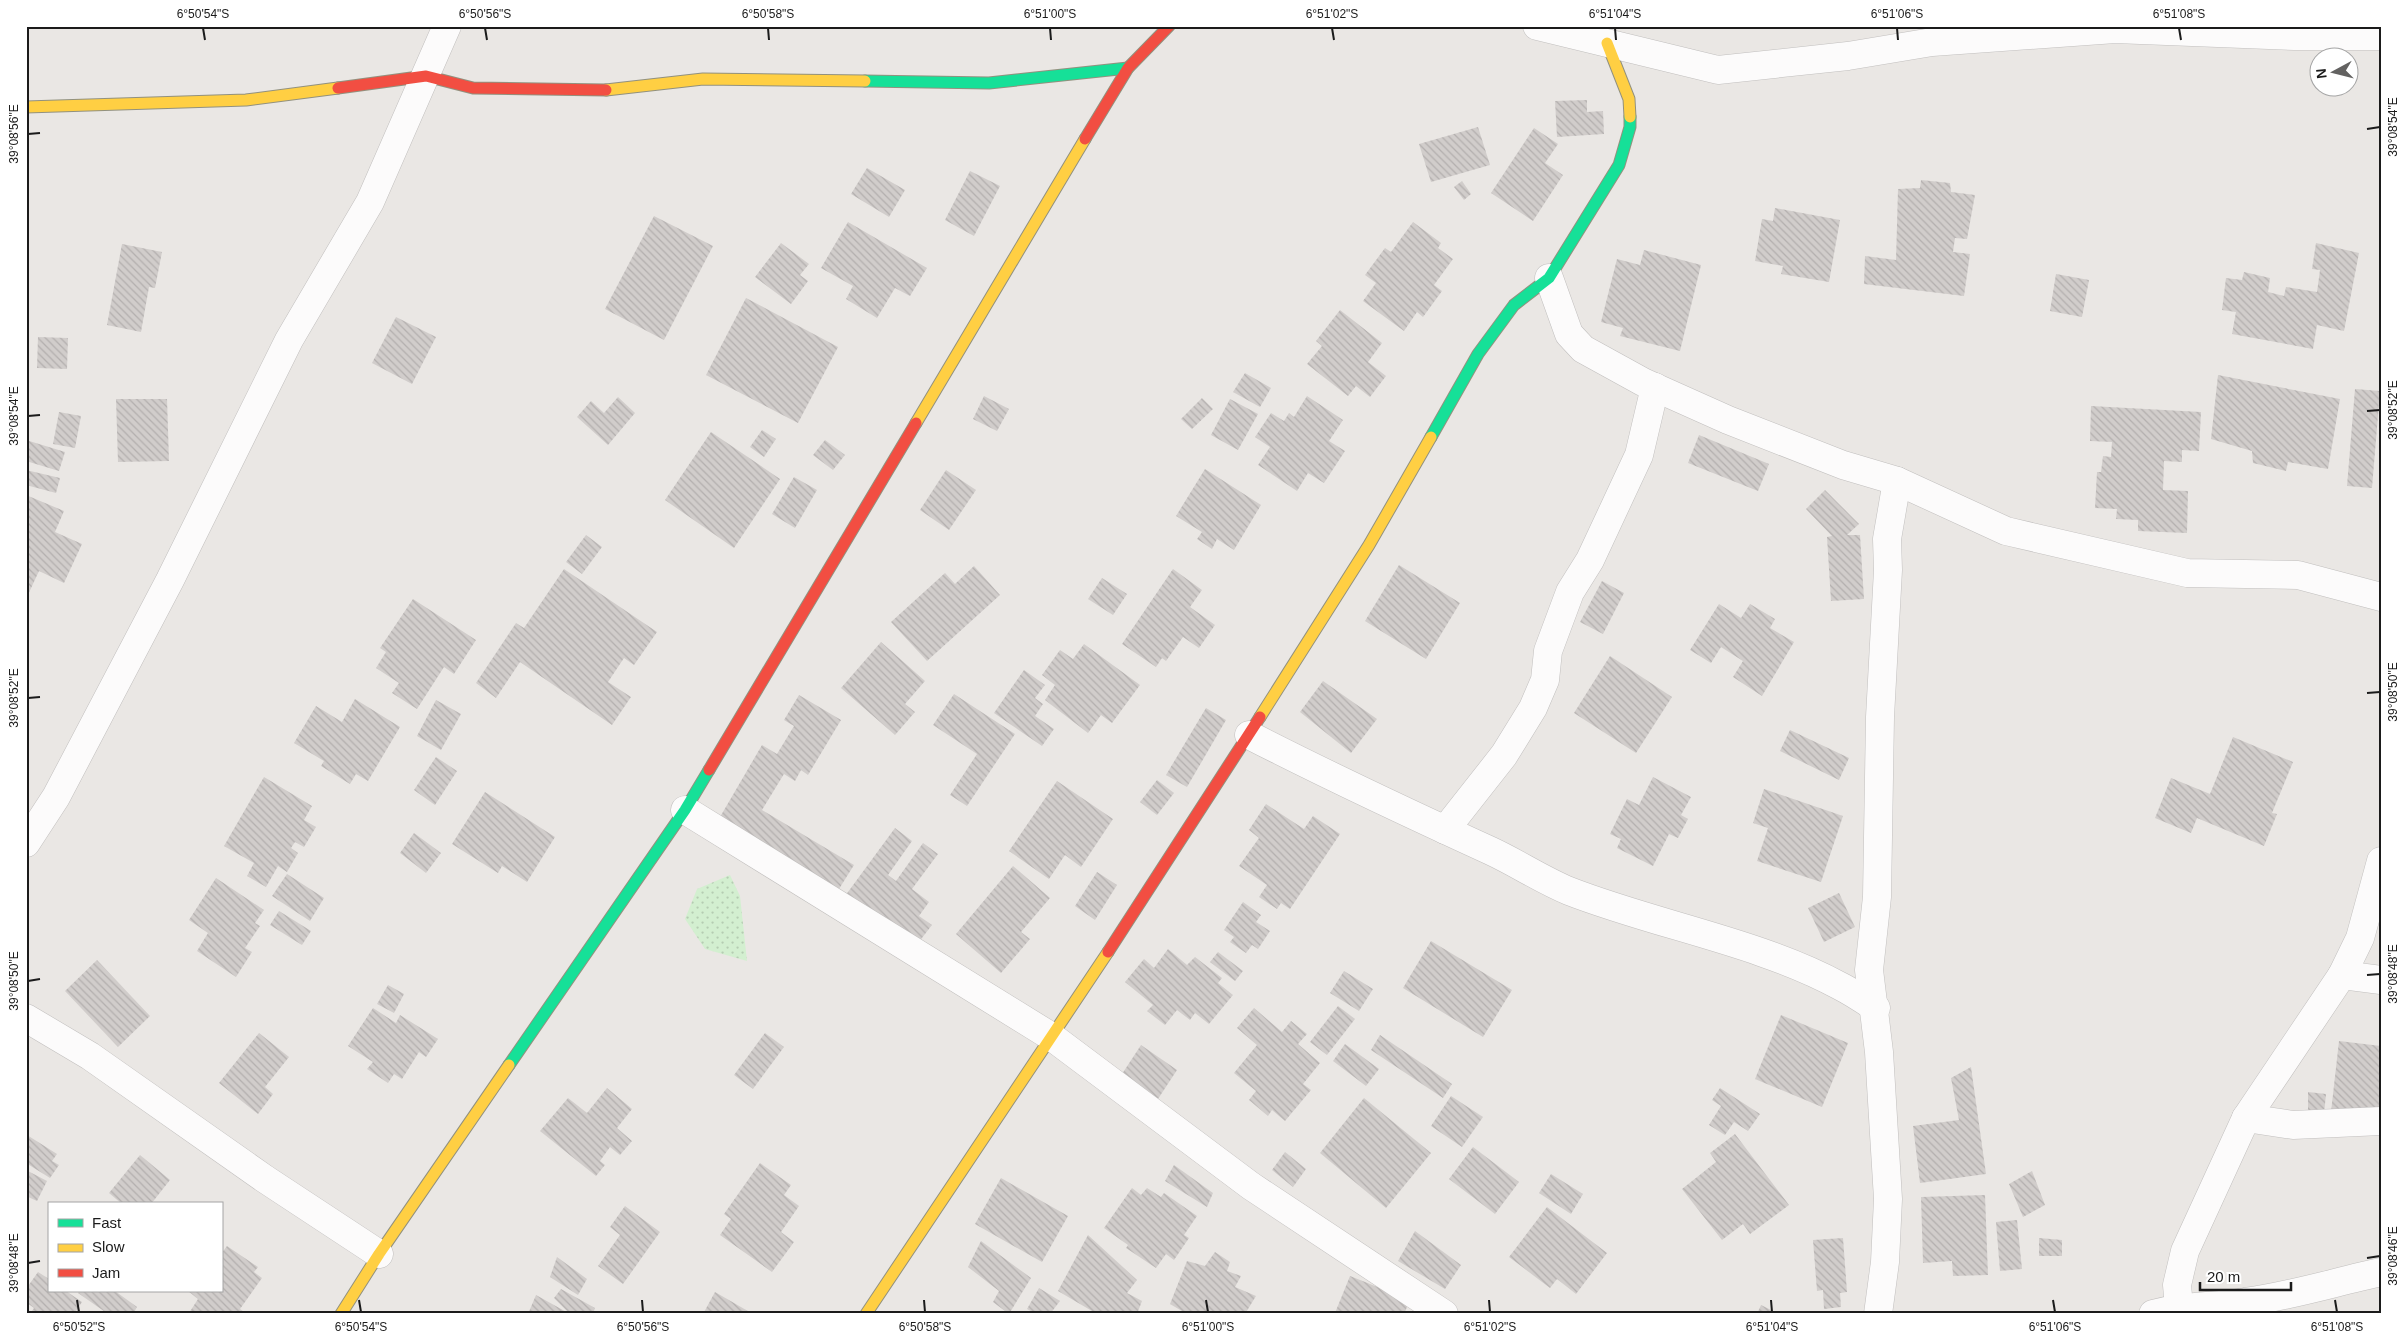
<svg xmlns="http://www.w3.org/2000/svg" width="2407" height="1340" font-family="Arial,sans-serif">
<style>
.park{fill:url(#park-dots)}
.building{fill:url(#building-back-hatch)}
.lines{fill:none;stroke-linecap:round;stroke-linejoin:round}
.street-casing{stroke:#c1bfbe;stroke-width:29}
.fast-casing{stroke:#92917e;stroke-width:13}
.slow-casing{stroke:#92917e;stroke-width:13}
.jam-casing{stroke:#92917e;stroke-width:13}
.street{stroke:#fcfbfb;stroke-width:28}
.fast{stroke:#16e098;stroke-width:11}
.slow{stroke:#ffcf43;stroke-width:11}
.jam{stroke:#f24e42;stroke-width:11}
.ticks{fill:none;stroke:#1b1b1b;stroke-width:2}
.neatline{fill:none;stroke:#1b1b1b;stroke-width:2}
.ticks-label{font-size:12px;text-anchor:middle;fill:#1b1b1b}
</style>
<defs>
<pattern id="park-dots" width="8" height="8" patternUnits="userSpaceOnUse" patternTransform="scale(1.25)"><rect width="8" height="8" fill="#d3efd0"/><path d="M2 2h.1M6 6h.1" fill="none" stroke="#b5ccb2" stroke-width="1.8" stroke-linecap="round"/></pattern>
<pattern id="building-back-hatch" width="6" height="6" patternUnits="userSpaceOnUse" patternTransform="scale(1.25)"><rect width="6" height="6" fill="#d1cdcb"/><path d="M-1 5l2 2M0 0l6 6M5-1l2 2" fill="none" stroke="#b3afae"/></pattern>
</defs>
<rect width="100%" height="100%" fill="#eae7e4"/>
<polygon class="park" points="730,875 740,896 747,961 705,949 685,919 697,889"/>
<g class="building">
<polygon points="1587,100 1587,112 1603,111 1604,134 1557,137 1555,101"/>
<polygon points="1478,127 1490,165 1431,182 1419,144"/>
<polygon points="1534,128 1558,144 1545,163 1563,175 1533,221 1491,193"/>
<polygon points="867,168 905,190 889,217 851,194"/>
<polygon points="970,171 1000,186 974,236 945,220"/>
<polygon points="1921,180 1950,183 1951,192 1975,195 1967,239 1955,238 1953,252 1970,254 1964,296 1864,284 1865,256 1896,260 1898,189 1920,188"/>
<polygon points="1462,181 1471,194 1464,200 1454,187"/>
<polygon points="1775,208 1840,220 1829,282 1781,274 1783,266 1755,261 1762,219 1773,221"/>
<polygon points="654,216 713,246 664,340 605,309"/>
<polygon points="848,222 927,268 910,296 895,288 877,318 846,299 853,286 821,268"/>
<polygon points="1413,222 1441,243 1438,248 1453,259 1434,285 1442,291 1423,317 1417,312 1404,331 1363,301 1376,283 1365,275 1385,248 1391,252"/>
<polygon points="781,243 809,264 800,275 808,281 791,304 755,277"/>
<polygon points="2316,243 2359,253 2344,331 2317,325 2313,349 2232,334 2236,312 2222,310 2226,278 2242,280 2244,272 2270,278 2268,292 2284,296 2286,287 2317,292 2320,270 2312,269"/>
<polygon points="122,244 162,252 155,288 149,287 141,332 107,325"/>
<polygon points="1644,250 1701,265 1680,351 1620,336 1623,328 1601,322 1617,259 1640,265"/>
<polygon points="2056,274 2089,280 2082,317 2050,311"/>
<polygon points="746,298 838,347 798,423 706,375"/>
<polygon points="1340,310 1382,343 1368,362 1386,376 1370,397 1356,386 1348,396 1307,364 1322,346 1316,341"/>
<polygon points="396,317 436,337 412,384 372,363"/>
<polygon points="38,337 68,338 67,369 37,368"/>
<polygon points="1245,373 1271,388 1260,407 1233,392"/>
<polygon points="2218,375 2340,399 2328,469 2288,462 2286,471 2253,463 2252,451 2211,439"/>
<polygon points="2355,389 2380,391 2372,488 2347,486"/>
<polygon points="984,396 1009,409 997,431 973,419"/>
<polygon points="1307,396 1343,420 1329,441 1345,451 1324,483 1308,473 1297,491 1258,465 1270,447 1255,437 1271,413 1284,421 1289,413 1294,417"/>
<polygon points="618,397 635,413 608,445 577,417 591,401 604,413"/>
<polygon points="1202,398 1213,409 1192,429 1181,419"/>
<polygon points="116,399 167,399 169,461 118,462"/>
<polygon points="1230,399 1258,414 1238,450 1211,435"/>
<polygon points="2091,406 2201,412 2199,451 2182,450 2182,462 2164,461 2163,490 2188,491 2187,533 2138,531 2138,520 2116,519 2117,509 2095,508 2097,472 2101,472 2103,456 2111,457 2112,442 2090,441"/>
<polygon points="59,412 81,416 75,448 53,444"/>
<polygon points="762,430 776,439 764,457 750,447"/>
<polygon points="711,432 780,479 734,548 665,500"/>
<polygon points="1699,435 1769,464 1758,491 1688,463"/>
<polygon points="26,440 65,452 59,471 26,461"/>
<polygon points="825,440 845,455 833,470 813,455"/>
<polygon points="1205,469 1261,505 1234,550 1217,539 1212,549 1197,539 1202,532 1176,516"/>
<polygon points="26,470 60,478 56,493 26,485"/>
<polygon points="946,470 976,490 949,530 920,510"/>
<polygon points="794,477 817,490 795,528 772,514"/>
<polygon points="1825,490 1859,524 1847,535 1860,535 1864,599 1831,601 1827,537 1832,536 1806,509"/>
<polygon points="26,495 64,511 55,532 82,544 64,583 39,571 26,599"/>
<polygon points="586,535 602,547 582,574 566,562"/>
<polygon points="1399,565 1460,603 1426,659 1365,621"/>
<polygon points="974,566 1000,595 927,661 891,622 945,573 955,584"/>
<polygon points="564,569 657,632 634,665 624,658 608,682 631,697 612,725 520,662 496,698 476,683 516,623 524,628"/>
<polygon points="1173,569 1202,590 1190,607 1215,625 1199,648 1183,637 1166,661 1162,658 1156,667 1122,644"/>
<polygon points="1102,578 1127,594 1113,615 1088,599"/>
<polygon points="1602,581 1624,593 1603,634 1580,622"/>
<polygon points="413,599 476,640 454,674 444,667 417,709 392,693 399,683 376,668 386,652 380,648"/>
<polygon points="1719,604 1741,618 1750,604 1775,619 1770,628 1794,642 1762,696 1733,677 1743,661 1721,647 1711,663 1690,650"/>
<polygon points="881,642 925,681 905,704 915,712 895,735 841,688"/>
<polygon points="1084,644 1140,685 1112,723 1101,715 1088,733 1045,700 1055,685 1042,675 1060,650 1073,659"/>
<polygon points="1610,656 1672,697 1636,753 1574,713"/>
<polygon points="1024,670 1045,685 1035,698 1043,704 1035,716 1054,729 1042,746 994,713"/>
<polygon points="1323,681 1377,719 1351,753 1300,712"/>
<polygon points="954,694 1015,734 967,806 950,795 977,754 933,725"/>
<polygon points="799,695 841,720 808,775 801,770 795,781 784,774 762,810 854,865 839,889 720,817 762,745 777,754 794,726 784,720"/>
<polygon points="355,699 400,727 368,781 356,774 350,784 321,766 324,761 294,743 316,706 342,722"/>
<polygon points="436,700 461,714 441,750 417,736"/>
<polygon points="1206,708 1226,720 1187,787 1166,775"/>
<polygon points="1790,730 1849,758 1839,780 1780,751"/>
<polygon points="2233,737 2293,762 2272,813 2277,814 2264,846 2197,818 2191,833 2155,818 2171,778 2210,794"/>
<polygon points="436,757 457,771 435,805 414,790"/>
<polygon points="264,777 312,806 304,820 316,827 304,847 295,842 291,848 298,853 287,872 278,866 266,887 247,876 254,863 224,846"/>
<polygon points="1653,777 1691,797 1681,815 1688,819 1678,838 1669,834 1653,866 1617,848 1621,839 1610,834 1627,799 1639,805"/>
<polygon points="1157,780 1174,793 1157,815 1140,802"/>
<polygon points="1057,781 1113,819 1081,867 1065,855 1049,879 1009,851"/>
<polygon points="1764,789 1843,816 1821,882 1757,861 1768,828 1753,823"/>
<polygon points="485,792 555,837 527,882 502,866 498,873 452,844"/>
<polygon points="1266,804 1304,829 1313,816 1340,834 1290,909 1281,903 1277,909 1259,897 1267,885 1239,866 1259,838 1249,830"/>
<polygon points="895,828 912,841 888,875 896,881 923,843 938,854 912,889 929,902 919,916 932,925 915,947 845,896"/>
<polygon points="414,833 441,853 426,873 400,853"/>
<polygon points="1013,866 1050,898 1021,932 1030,939 1001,973 956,934"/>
<polygon points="1097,872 1117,885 1095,920 1075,906"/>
<polygon points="287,874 324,898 310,921 272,896"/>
<polygon points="216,878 264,910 255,923 260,926 245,948 252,952 236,977 197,951 208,933 189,920"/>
<polygon points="1839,893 1855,927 1824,942 1808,908"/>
<polygon points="1243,902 1261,915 1256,922 1270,931 1258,949 1252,945 1246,953 1230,942 1234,937 1224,930"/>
<polygon points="279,911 311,931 302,945 270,925"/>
<polygon points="1431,941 1512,990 1483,1037 1403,988"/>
<polygon points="1168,949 1187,965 1195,957 1222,978 1218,983 1233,995 1209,1024 1195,1013 1190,1020 1177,1010 1165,1025 1147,1011 1153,1005 1125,982 1144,959 1154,968"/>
<polygon points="1218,952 1243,971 1235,981 1210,962"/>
<polygon points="97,960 150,1016 118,1047 65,991"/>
<polygon points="1344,971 1373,989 1359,1011 1330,993"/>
<polygon points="388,985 404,994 394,1013 377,1004"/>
<polygon points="1338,1006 1355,1019 1327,1055 1310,1042"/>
<polygon points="373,1008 396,1023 400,1015 438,1039 426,1057 419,1052 402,1079 394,1074 388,1083 367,1069 373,1062 348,1046"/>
<polygon points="1254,1008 1282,1032 1291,1021 1307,1034 1298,1044 1320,1063 1303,1084 1311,1090 1285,1121 1272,1110 1268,1116 1249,1100 1256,1091 1234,1073 1257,1045 1237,1028"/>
<polygon points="1781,1015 1848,1043 1822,1107 1755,1079"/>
<polygon points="259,1033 289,1057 265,1087 273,1094 258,1114 219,1083"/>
<polygon points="765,1033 784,1047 753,1089 734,1075"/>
<polygon points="1380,1035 1452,1084 1443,1098 1371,1050"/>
<polygon points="2339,1041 2381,1046 2379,1117 2331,1112"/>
<polygon points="1345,1044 1379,1069 1366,1086 1333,1061"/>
<polygon points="1141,1045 1177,1070 1158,1099 1122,1074"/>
<polygon points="1971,1067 1986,1174 1920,1183 1913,1126 1959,1120 1951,1078"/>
<polygon points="607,1088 632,1109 617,1128 632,1141 620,1155 610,1147 600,1161 605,1165 596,1176 540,1131 568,1098 587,1113"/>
<polygon points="1720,1088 1760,1114 1748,1131 1734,1122 1725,1135 1709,1125 1721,1106 1712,1100"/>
<polygon points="2308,1092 2326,1094 2324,1114 2308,1114"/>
<polygon points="1451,1096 1483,1117 1462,1147 1431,1126"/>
<polygon points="1364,1098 1431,1153 1386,1208 1320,1153"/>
<polygon points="1735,1134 1789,1205 1750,1234 1743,1224 1722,1240 1682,1189 1716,1162 1710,1153"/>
<polygon points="27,1135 57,1154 52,1161 59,1165 50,1178 26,1163"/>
<polygon points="1473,1147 1519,1182 1495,1214 1449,1179"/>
<polygon points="1285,1152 1306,1169 1293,1187 1272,1170"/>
<polygon points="140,1155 170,1180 151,1204 122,1204 109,1193"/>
<polygon points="760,1163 791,1185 784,1195 799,1206 781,1232 794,1242 772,1272 720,1235 731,1219 724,1214"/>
<polygon points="1174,1165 1213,1193 1207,1207 1165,1181"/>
<polygon points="26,1170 47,1181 37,1201 26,1196"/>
<polygon points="2032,1171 2045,1205 2023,1217 2009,1184"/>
<polygon points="1551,1174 1583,1194 1571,1214 1539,1193"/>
<polygon points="1001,1178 1068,1216 1042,1262 975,1224"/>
<polygon points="1132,1188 1141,1195 1147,1188 1161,1197 1164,1193 1197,1216 1184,1235 1189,1238 1174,1260 1166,1254 1156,1268 1126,1248 1128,1245 1104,1228"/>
<polygon points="1985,1195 1988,1275 1953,1276 1952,1261 1923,1263 1921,1197"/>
<polygon points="625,1206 660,1232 623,1284 598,1266 620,1235 610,1227"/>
<polygon points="1547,1207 1607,1253 1576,1294 1557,1279 1550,1288 1509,1257"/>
<polygon points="2017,1220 2022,1269 2000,1271 1996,1222"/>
<polygon points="1415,1231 1461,1265 1445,1289 1398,1261"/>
<polygon points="1088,1235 1137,1280 1127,1293 1142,1301 1137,1314 1097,1314 1058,1291"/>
<polygon points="1843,1238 1847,1292 1840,1293 1841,1307 1824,1309 1823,1290 1817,1291 1813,1240"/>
<polygon points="2039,1238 2062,1240 2062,1256 2039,1256"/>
<polygon points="981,1241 1031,1278 1009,1314 993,1302 999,1291 968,1267"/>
<polygon points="227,1246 258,1267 254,1272 262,1278 240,1309 247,1314 190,1314 189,1313 198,1299 188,1291 221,1291 221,1254"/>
<polygon points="1215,1252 1230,1262 1227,1271 1241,1276 1235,1287 1256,1296 1245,1314 1187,1314 1170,1304 1187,1261 1205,1266"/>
<polygon points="557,1257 587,1279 578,1295 550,1277"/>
<polygon points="38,1272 49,1279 49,1291 66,1291 82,1302 74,1314 30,1314 34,1308 26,1302 26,1289"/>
<polygon points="1350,1276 1410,1300 1404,1314 1335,1313"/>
<polygon points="1039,1288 1060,1301 1050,1314 1036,1314 1027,1309"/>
<polygon points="561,1289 595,1308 593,1314 528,1314 536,1295 570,1314 554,1298"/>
<polygon points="80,1291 115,1291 137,1307 133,1314 108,1314 78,1293"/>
<polygon points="715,1292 753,1314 703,1314"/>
<polygon points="1761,1305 1779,1314 1757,1314"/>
</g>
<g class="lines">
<g class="street-casing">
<g id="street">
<polyline points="1537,26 1718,70 1848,56 1932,42 2115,29 2295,36 2381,36"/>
<polyline points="1549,278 1569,334 1583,349 1643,382 1728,420 1843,465 1897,481 2006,531 2187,573 2298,575 2381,597"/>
<path d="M1249,735C1329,776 1410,814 1491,851C1517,863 1542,880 1569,891C1656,925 1759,942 1840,986C1852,992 1864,1000 1876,1008"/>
<polyline points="685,810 1052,1037 1251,1186 1444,1314"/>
<polyline points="1445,830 1504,755 1533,708 1545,680 1548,651 1570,592 1590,560 1639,455 1655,387"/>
<polyline points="26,843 56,797 170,580 289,340 370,202 447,26"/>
<polyline points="2342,975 2381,980"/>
<polyline points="26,1018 90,1056 265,1179 379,1254"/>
<polyline points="2246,1118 2293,1125 2381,1121"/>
<polyline points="1878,1314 1885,1262 1888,1199 1879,1052 1869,970 1877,897 1880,717 1888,570 1887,539 1897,481"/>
<path d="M2153,1314C2185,1305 2213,1307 2245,1302C2291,1296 2335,1282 2381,1272"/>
<polyline points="2186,1314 2179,1307 2177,1285 2185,1251 2246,1118 2342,975 2360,938 2381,861"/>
</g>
</g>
<g class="fast-casing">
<g id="fast">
<polyline points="865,81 989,83 1128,68"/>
<polyline points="1431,437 1478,354 1514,305 1549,278 1619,165 1630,127 1630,117"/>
<polyline points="509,1065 685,810 709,770"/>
</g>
</g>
<g class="slow-casing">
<g id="slow">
<polyline points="1607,43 1629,99 1630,117"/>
<polyline points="606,90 703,79 865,81"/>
<polyline points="26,107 246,100 338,88"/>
<polyline points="916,423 1085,139"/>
<polyline points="1260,717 1369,545 1431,437"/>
<polyline points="341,1314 379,1254 509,1065"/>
<polyline points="866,1314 1108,952"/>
</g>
</g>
<g class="jam-casing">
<g id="jam">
<polyline points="338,88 426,76 473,88 606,90"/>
<polyline points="1085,139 1128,68 1169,26"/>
<polyline points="709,770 916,423"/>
<polyline points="1108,952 1260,717"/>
</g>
</g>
<use href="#street" class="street"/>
<use href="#fast" class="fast"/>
<use href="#slow" class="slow"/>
<use href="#jam" class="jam"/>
</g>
<path class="ticks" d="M203,28L205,40M485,28L487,40M768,28L769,40M1050,28L1051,40M1332,28L1334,40M1615,28L1616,40M1897,28L1898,40M2179,28L2181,40M2367,129L2380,127M28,134L40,133M2367,411L2380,410M28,416L40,415M2367,693L2380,692M28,698L40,697M2367,975L2380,974M28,981L40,979M2367,1258L2380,1256M28,1263L40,1261M77,1300L79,1312M359,1300L361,1312M642,1300L643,1312M924,1300L925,1312M1206,1300L1208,1312M1489,1300L1490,1312M1771,1300L1772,1312M2053,1300L2055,1312M2335,1300L2337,1312"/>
<rect width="2407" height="1340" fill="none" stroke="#ffffff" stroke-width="55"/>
<rect x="48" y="1202" width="175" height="90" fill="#ffffff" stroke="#a4a4a4"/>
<rect x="58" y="1219" width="25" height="8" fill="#16e098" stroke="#a4a4a4"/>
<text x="92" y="1228" font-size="15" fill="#1b1b1b">Fast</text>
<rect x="58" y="1244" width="25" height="8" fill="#ffcf43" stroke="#a4a4a4"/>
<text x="92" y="1252" font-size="15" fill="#1b1b1b">Slow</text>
<rect x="58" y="1269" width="25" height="8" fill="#f24e42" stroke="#a4a4a4"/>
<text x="92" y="1278" font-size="15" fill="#1b1b1b">Jam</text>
<g transform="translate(2334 72) rotate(263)"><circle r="24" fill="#ffffff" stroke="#a4a4a4"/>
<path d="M0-4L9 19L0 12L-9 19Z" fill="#636261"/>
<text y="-8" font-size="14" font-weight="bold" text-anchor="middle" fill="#1b1b1b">N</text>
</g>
<path d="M2200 1282v8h91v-8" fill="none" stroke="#1b1b1b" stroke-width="2.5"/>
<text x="2207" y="1282" font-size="15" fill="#1b1b1b" stroke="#ffffff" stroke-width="4" paint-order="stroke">20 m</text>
<rect x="28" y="28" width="2352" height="1284" class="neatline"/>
<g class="ticks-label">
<text x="203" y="18">6°50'54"S</text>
<text x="485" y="18">6°50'56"S</text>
<text x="768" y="18">6°50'58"S</text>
<text x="1050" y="18">6°51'00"S</text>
<text x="1332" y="18">6°51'02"S</text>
<text x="1615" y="18">6°51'04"S</text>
<text x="1897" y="18">6°51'06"S</text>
<text x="2179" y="18">6°51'08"S</text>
<text transform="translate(2393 127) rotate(-90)" y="4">39°08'54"E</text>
<text transform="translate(14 134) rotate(-90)" y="4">39°08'56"E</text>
<text transform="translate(2393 410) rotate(-90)" y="4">39°08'52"E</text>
<text transform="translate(14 416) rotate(-90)" y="4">39°08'54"E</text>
<text transform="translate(2393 692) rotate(-90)" y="4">39°08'50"E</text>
<text transform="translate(14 698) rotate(-90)" y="4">39°08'52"E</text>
<text transform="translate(2393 974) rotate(-90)" y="4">39°08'48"E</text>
<text transform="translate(14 981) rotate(-90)" y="4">39°08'50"E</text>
<text transform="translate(2393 1256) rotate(-90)" y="4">39°08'46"E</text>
<text transform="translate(14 1263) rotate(-90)" y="4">39°08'48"E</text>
<text x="79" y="1331">6°50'52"S</text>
<text x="361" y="1331">6°50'54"S</text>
<text x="643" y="1331">6°50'56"S</text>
<text x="925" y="1331">6°50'58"S</text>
<text x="1208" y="1331">6°51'00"S</text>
<text x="1490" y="1331">6°51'02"S</text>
<text x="1772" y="1331">6°51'04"S</text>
<text x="2055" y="1331">6°51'06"S</text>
<text x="2337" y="1331">6°51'08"S</text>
</g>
</svg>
